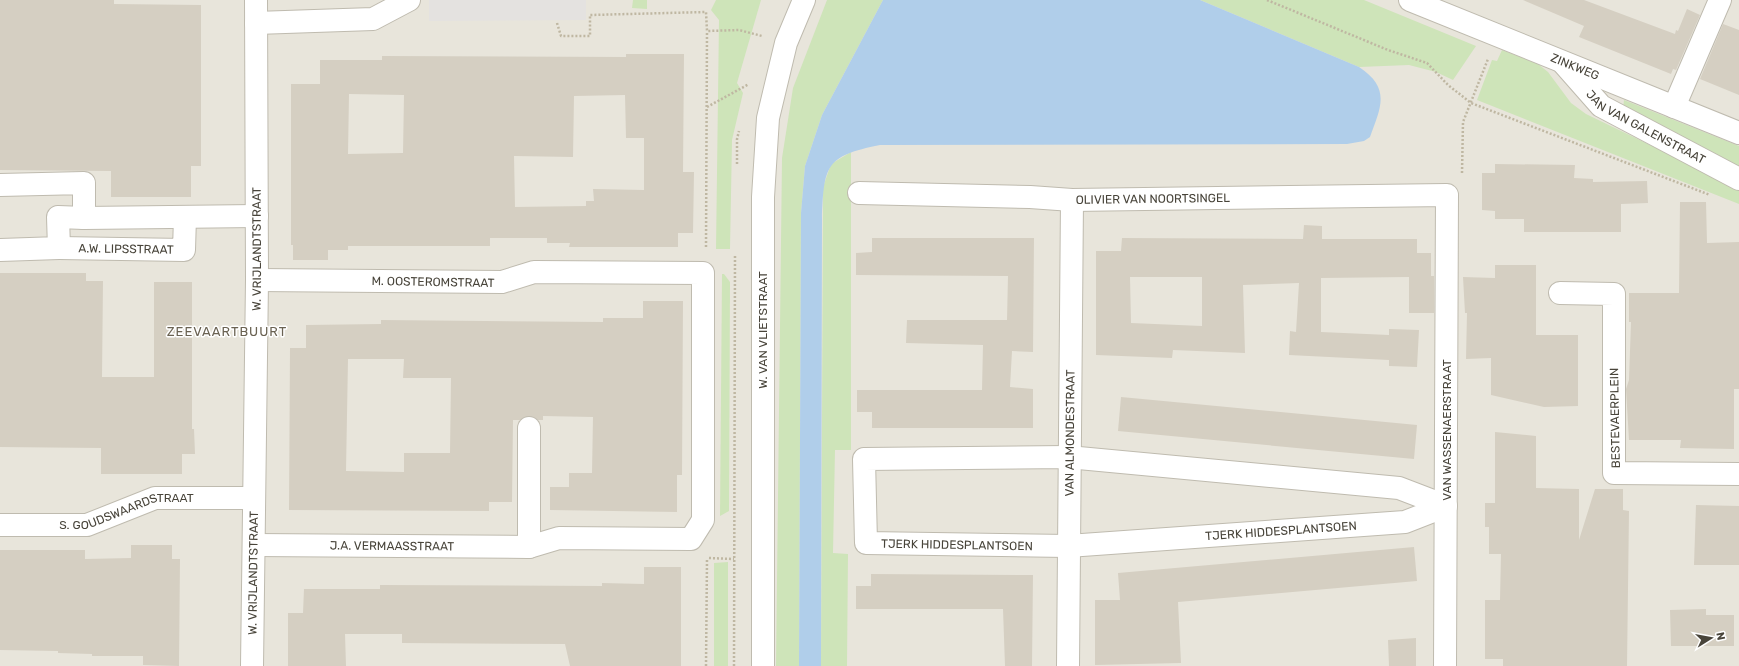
<svg xmlns="http://www.w3.org/2000/svg" width="1739" height="666" font-family="Rubik,sans-serif">
<style>
.residential{fill:#e8e5db}
.green{fill:#cee4b9}
.parking{fill:#e4e2e0}
.water{fill:#b0ceea}
.building{fill:#d5cfc2;fill-rule:evenodd}
.lines{fill:none;stroke-linecap:round;stroke-linejoin:round}
.minor-casing{stroke:#bfbbaf;stroke-width:24}
.path{stroke:#bfb7a2;stroke-width:2.5;stroke-dasharray:2 2;stroke-linecap:butt}
.minor{stroke:#fff;stroke-width:22}
.labels{text-anchor:middle;stroke-width:3;stroke-linejoin:round;paint-order:stroke}
.street-label{font-size:12px;fill:#48443a;stroke:#fff}
.neighbourhood-label{font-size:13px;letter-spacing:1px;fill:#6a6252;stroke:#fff}
</style>
<rect width="100%" height="100%" fill="#f4f2ec"/>
<rect class="residential" x="0" y="0" width="1739" height="666"/>
<g class="green">
<polygon points="633,0 647,0 647,9 632,8"/>
<polygon points="716,0 761,0 737,83 743,93 732,140 730,249 716,249 719,20 711,10"/>
<polygon points="827,0 883,0 822,115 805,166 801,213 799,666 776,666 782,158 793,88"/>
<polygon points="1200,0 1364,0 1476,46 1453,80 1436,72 1409,65 1359,67"/>
<polygon points="1502,50 1538,64 1548,72 1571,103 1586,114 1739,188 1739,204 1477,100 1492,60 1497,61"/>
<polygon points="1624,100 1739,146 1739,168 1623,109"/>
<polygon points="851,152 851,450 835,450 833,553 848,554 847,666 821,666 823,187 831,164"/>
<polygon points="722,274 724,274 730,282 729,511 720,516"/>
<polygon points="728,562 728,666 714,666 714,563"/>
</g>
<polygon class="parking" points="429,0 586,0 586,20 429,21"/>
<path class="water" d="M883,0H1200L1359,67C1391,88 1381,107 1370,137L1364,141L1347,144L880,145C825,156 824,166 822,219L821,666H799L801,213L805,166L822,115Z"/>
<g class="building">
<polygon points="0,0 114,0 114,4 201,5 201,166 191,166 191,197 111,197 111,171 0,170"/>
<polygon points="1523,0 1584,0 1675,34 1676,30 1678,31 1687,9 1700,15 1676,70 1673,69 1671,74 1579,37 1584,26"/>
<polygon points="1723,24 1739,30 1739,95 1700,79"/>
<path d="M626,54H684L683,172H694L693,233H678V247H569L570,243H547V238H490V246H348V250H328V260H293V245H291V84H320V60H382V56L626,57ZM349,94L404,95L403,153L348,154ZM625,95L626,138H644V190L593,189L594,201H586V206L515,207L514,156L573,157L574,96Z"/>
<polygon points="1495,164 1575,165 1574,178 1593,179 1593,182 1647,181 1648,203 1621,204 1621,232 1524,232 1524,219 1495,219 1495,211 1482,210 1482,173 1495,173"/>
<polygon points="1680,202 1706,202 1707,243 1739,242 1739,389 1734,389 1734,449 1680,448 1681,440 1629,440 1626,389 1629,380 1631,322 1629,322 1629,293 1679,293"/>
<path d="M1304,225L1322,226V239H1417V253H1431V276H1434V313H1409V277L1321,278V332L1389,335V329L1419,330L1417,367L1389,366V360L1289,355L1290,331L1296,332L1299,283L1243,285L1245,353L1173,350L1172,358L1096,355V251H1121L1122,238L1303,239ZM1130,277H1202V326L1131,323Z"/>
<polygon points="872,238 1034,238 1033,352 1012,351 1010,387 1033,389 1033,428 872,428 872,412 857,412 857,390 982,390 983,345 906,343 907,320 1007,320 1008,276 856,275 856,253 872,252"/>
<polygon points="1495,265 1536,265 1536,335 1578,335 1578,406 1544,407 1491,395 1491,358 1466,359 1467,313 1465,313 1463,277 1495,278"/>
<polygon points="0,273 86,273 86,281 103,281 102,377 154,377 154,282 192,282 192,429 194,429 195,454 182,454 182,474 101,474 101,448 0,447"/>
<path d="M643,301H683L682,475H677V512L550,510V487H569V473H592L593,417L543,416V420H538L529,416L520,420H513L512,502H489V511L289,510L290,348H306V325L381,324V320L603,322V318H643ZM348,359H404L403,378H451L450,453H404V472L346,471Z"/>
<polygon points="1121,397 1417,425 1414,459 1118,431"/>
<polygon points="1495,432 1536,436 1536,488 1579,489 1579,540 1595,489 1623,489 1623,510 1629,511 1627,666 1503,666 1503,659 1485,659 1485,600 1500,600 1501,554 1489,554 1489,527 1485,527 1485,503 1495,503"/>
<polygon points="1696,505 1739,506 1739,565 1694,565"/>
<polygon points="131,545 172,545 172,559 180,559 179,666 143,665 143,656 92,656 92,654 58,653 58,651 0,650 0,550 85,550 85,559 131,558"/>
<polygon points="1414,547 1417,581 1178,602 1181,663 1095,665 1095,600 1120,600 1118,573"/>
<polygon points="644,567 681,567 681,666 570,666 565,644 402,643 402,634 345,634 346,666 288,666 288,613 303,613 304,589 380,589 380,585 602,586 602,583 644,584"/>
<polygon points="871,574 1033,575 1032,666 1005,666 1003,609 856,609 856,586 871,586"/>
<polygon points="1706,609 1706,615 1734,615 1734,646 1671,646 1670,610"/>
<polygon points="1416,638 1416,666 1389,666 1388,640"/>
</g>
<g class="lines">
<g class="minor-casing">
<g id="minor">
<path id="s1" d="M1410,0L1739,133"/>
<polyline points="256,23 373,19 409,0"/>
<path id="s2" d="M1564,64L1601,106L1739,179"/>
<polyline points="1674,107 1720,0"/>
<polyline points="0,185 84,183 84,218 257,216"/>
<path id="s3" d="M859,193L1030,197L1072,200L1447,195L1445,666"/>
<path id="s4" d="M59,248L184,250L185,217"/>
<polyline points="0,250 59,248 58,217 84,218"/>
<polyline points="1560,293 1614,294 1614,473 1739,474"/>
<polyline points="529,428 529,547"/>
<polygon points="1068,457 1399,488 1446,506 1405,522 1068,546 866,543 864,459"/>
<path id="s5" d="M0,525H87L155,498H254"/>
<path id="s6" d="M254,545L529,547L559,538L691,539L703,520V273L534,272L502,282L257,280"/>
<path id="s7" d="M252,666L257,280L256,0"/>
<polyline points="763,666 763,197 768,118 786,43 804,0"/>
<path id="s8" d="M1068,666L1072,200"/>
</g>
</g>
<g class="path">
<polyline points="1267,0 1388,50 1427,63 1448,85 1471,103 1710,195"/>
<polyline points="557,23 561,36 590,36 590,15 706,12 707,31 739,30 762,36"/>
<polyline points="707,107 749,84"/>
<polyline points="737,164 737,139 739,131"/>
<polyline points="1462,173 1463,122 1488,59"/>
<polyline points="706,247 707,31"/>
<polyline points="709,558 734,559"/>
<polyline points="706,666 707,559"/>
<polyline points="734,666 735,255"/>
</g>
<use href="#minor" class="minor"/>
</g>
<g class="labels">
<g class="street-label">
<text dy="4" stroke="none"><textPath href="#s1" startOffset="178">ZINKWEG</textPath></text>
<text dy="4" stroke="none"><textPath href="#s2" startOffset="105">JAN VAN GALENSTRAAT</textPath></text>
<text dy="4" stroke="none"><textPath href="#s3" startOffset="294">OLIVIER VAN NOORTSINGEL</textPath></text>
<text dy="4" stroke="none"><textPath href="#s4" startOffset="67">A.W. LIPSSTRAAT</textPath></text>
<text dy="4" stroke="none"><textPath href="#s7" startOffset="417">W. VRIJLANDTSTRAAT</textPath></text>
<text transform="translate(433 282) rotate(1)" y="4">M. OOSTEROMSTRAAT</text>
<text transform="translate(763 330) rotate(-90)" y="4">W. VAN VLIETSTRAAT</text>
<text transform="translate(1615 418) rotate(-91)" y="4">BESTEVAERPLEIN</text>
<text transform="translate(1447 430) rotate(-90)" y="4">VAN WASSENAERSTRAAT</text>
<text dy="4" stroke="none"><textPath href="#s8" startOffset="233">VAN ALMONDESTRAAT</textPath></text>
<text dy="4" stroke="none"><textPath href="#s5" startOffset="129">S. GOUDSWAARDSTRAAT</textPath></text>
<text transform="translate(1281 531) rotate(-4)" y="4">TJERK HIDDESPLANTSOEN</text>
<text transform="translate(957 545) rotate(1)" y="4">TJERK HIDDESPLANTSOEN</text>
<text dy="4" stroke="none"><textPath href="#s6" startOffset="138">J.A. VERMAASSTRAAT</textPath></text>
<text dy="4" stroke="none"><textPath href="#s7" startOffset="93">W. VRIJLANDTSTRAAT</textPath></text>
</g>
<g class="neighbourhood-label">
<text x="227" y="336">ZEEVAARTBUURT</text>
</g>
</g>
<g transform="translate(1711 638) rotate(79)" stroke="#ffffff" stroke-width="3" paint-order="stroke">
<path d="M0-3L7 15L0 10L-7 15Z" fill="#48443a"/>
<text y="-6" font-size="11" font-weight="bold" text-anchor="middle" fill="#48443a">N</text>
</g>
</svg>
